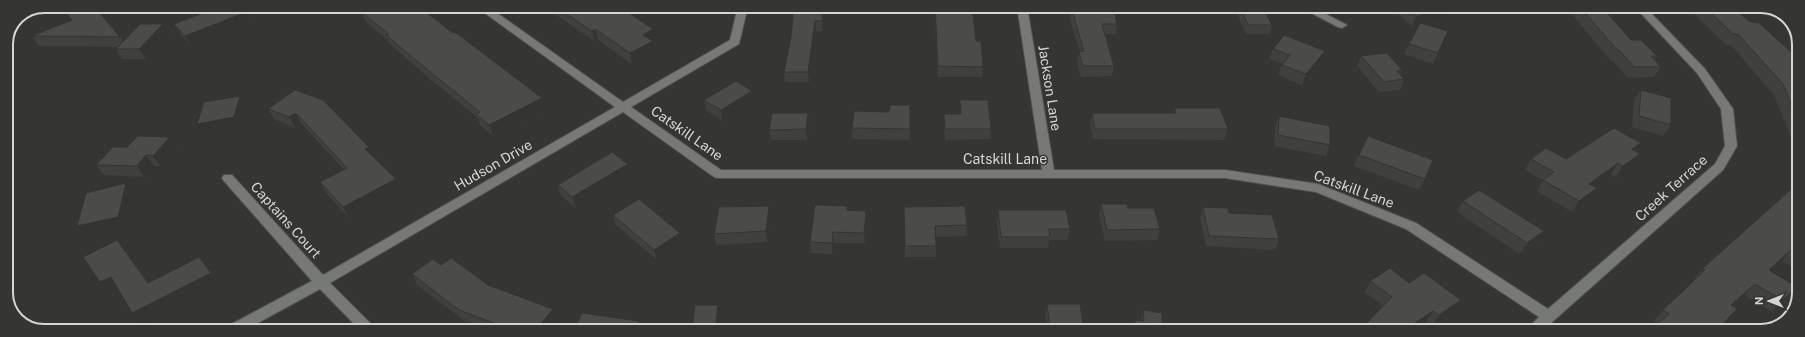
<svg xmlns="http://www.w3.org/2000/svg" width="1805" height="337" font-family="'Public Sans',sans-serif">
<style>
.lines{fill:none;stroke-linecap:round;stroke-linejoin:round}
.street-casing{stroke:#51524e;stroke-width:2}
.street{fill:#777974;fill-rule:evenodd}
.wall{fill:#40413e}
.shaded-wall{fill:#343532}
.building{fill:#4b4c48;stroke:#343532}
.labels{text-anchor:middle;stroke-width:3;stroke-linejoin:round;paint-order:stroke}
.street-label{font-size:14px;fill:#d5d6d3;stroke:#353633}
.rim{fill:none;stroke:#d5d6d3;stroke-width:2}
</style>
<rect width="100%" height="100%" fill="#353633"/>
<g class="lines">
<g class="street-casing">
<g id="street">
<polygon points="475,6 487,6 623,102 730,40 738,6 748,6 739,44 631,107 721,170 1042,170 1017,6 1027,6 1054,170 1225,170 1318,184 1416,223 1548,309 1715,164 1725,146 1721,109 1697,73 1635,7 1645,7 1705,69 1733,109 1737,146 1723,170 1542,331 1525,331 1539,317 1406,229 1316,192 1225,178 718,178 714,177 623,112 330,283 373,326 375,330 360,330 320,289 245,330 226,330 228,326 312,281 224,181 222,178 224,175 232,175 323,275 615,107"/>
<polygon points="1300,7 1312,7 1347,25 1342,28 1338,27"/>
</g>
</g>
<use href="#street" class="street"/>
</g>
<g class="wall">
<polygon points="364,6 415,6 545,108 493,136 480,125 478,118 423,73 391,45 389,41 366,22 361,12 368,9"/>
<polygon points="543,6 618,6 655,40 653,41 655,51 632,64 598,40 594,41"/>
<polygon points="663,6 680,6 676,10"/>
<polygon points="934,6 972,6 976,41 983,67 982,77 938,77"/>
<polygon points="1068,6 1113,6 1117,24 1116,34 1105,34 1114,66 1112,76 1081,77 1077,62 1079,52 1080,52 1071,24"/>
<polygon points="1233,6 1262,6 1272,25 1269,34 1246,34"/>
<polygon points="1390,7 1450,7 1452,8 1447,19 1423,24 1448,31 1433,64 1404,54 1409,44 1419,25 1412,26"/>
<polygon points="1566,7 1602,7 1631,40 1657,56 1654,60 1661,67 1654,77 1628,78 1613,61 1611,61"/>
<polygon points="1687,7 1732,7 1750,22 1799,59 1799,142 1792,140 1774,95 1731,45 1726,45"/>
<polygon points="824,8 823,31 816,31 809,82 785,82 784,72 791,37"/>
<polygon points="64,10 120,37 123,42 163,24 169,34 146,59 123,59 116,49 118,47 39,46 32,36 71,20"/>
<polygon points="244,13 249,23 191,47 181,34 174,24"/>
<polygon points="1273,49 1321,61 1302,85 1278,75 1282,64 1269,59"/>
<polygon points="1361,56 1402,70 1400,74 1404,79 1400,90 1379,92 1357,66"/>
<polygon points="295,90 369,147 374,157 396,179 402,190 349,218 326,193 320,182 344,170 301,123 295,128 274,119 268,109"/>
<polygon points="1641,90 1671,125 1663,136 1632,127 1634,100"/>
<polygon points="704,100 753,102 722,121 706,110"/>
<polygon points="960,100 991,129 990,139 945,140 944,125 944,114 960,114"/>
<polygon points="910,105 910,140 852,139 852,128 889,112"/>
<polygon points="1174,108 1228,129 1224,140 1093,139 1090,124 1092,113 1173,113"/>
<polygon points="808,113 809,123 807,140 771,140 769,130"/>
<polygon points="1279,116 1330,145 1326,156 1274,146 1275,127"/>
<polygon points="170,137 177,147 160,166 154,166 144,177 104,175 96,165 127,147"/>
<polygon points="1635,151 1640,154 1633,165 1616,177 1611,174 1594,186 1590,199 1572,212 1537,191 1543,180 1525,170 1531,159 1566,159"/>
<polygon points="1359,155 1425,179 1419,190 1354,166"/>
<polygon points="630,175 576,208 561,196 558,185"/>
<polygon points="1798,183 1798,270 1782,261 1770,271 1797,287 1772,312 1745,295 1733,306 1727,320 1717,331 1649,331 1658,324 1654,321 1663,310 1694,281 1693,280 1702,269"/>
<polygon points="1463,201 1544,231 1537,241 1520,254 1457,212"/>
<polygon points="1101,204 1128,208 1160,229 1157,240 1105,241 1099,215"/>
<polygon points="847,206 847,210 866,211 866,222 865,243 833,243 832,254 811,253 810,242"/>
<polygon points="904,207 967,225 966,236 935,237 936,246 936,257 905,257"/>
<polygon points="1203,207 1229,213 1279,239 1275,250 1206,246 1200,218"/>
<polygon points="998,210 1070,229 1068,240 1049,240 1048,248 1000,248 997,221"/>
<polygon points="613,215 680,233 682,244 657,260 616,225"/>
<polygon points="770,217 767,242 716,245 714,234"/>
<polygon points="441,265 488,285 557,319 548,331 490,330 465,321 417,285 412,274"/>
<polygon points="1370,281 1409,283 1461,300 1454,311 1432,326 1426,321 1383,306 1365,292"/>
<polygon points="1047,304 1084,331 1015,331 1015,328 1047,328 1045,314"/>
<polygon points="1143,310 1162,325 1194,331 1133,331 1135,320 1141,321"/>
</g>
<g class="shaded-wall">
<polygon points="676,6 680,6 676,10"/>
<polygon points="823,6 824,6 824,8 823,31 822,21"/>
<polygon points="1452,8 1447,19 1412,26 1416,16"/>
<polygon points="244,13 249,23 191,47 185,36"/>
<polygon points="815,21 816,31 809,82 808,72"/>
<polygon points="163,24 169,34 146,59 139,49"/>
<polygon points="595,29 598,40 594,41 592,31"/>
<polygon points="653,29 655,40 653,41 655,51 632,64 630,53 643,35"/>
<polygon points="1325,51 1321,61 1302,85 1306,74"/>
<polygon points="752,91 753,102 722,121 721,110"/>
<polygon points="240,96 247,107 240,128 203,134 197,124"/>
<polygon points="542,98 545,108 493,136 489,125"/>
<polygon points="296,113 301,123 295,128 289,117"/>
<polygon points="808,113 809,123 807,140 806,129"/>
<polygon points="170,137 177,147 160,166 153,156"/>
<polygon points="1641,143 1633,154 1632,149"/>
<polygon points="369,147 374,158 365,149"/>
<polygon points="1640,154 1633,165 1616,177 1623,166"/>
<polygon points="146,155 154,166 144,177 137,166"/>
<polygon points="1618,163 1611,174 1582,195 1589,184"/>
<polygon points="628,164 630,175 576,208 572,197"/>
<polygon points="6,170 13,179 6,182"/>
<polygon points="396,179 402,190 349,218 343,207"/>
<polygon points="126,183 134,194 126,227 86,237 77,226"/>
<polygon points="1597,188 1590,199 1572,212 1579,201"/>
<polygon points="6,202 10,206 6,211"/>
<polygon points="769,206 770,217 767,242 766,231"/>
<polygon points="866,211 866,222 865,243 864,233"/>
<polygon points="1544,231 1537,241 1520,254 1527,243"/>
<polygon points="833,232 833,243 832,254 832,243"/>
<polygon points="680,233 682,244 657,260 654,250"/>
<polygon points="1792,249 1782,261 1759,282 1769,270"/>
<polygon points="211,273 218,284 141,324 132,313"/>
<polygon points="111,277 120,288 109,293 100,282"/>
<polygon points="1755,284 1745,295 1721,317 1731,305"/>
<polygon points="1797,287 1772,312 1782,300"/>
<polygon points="1461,300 1454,311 1432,326 1439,315"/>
<polygon points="718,305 720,316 718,331 715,331"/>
<polygon points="553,309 557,319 548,331 535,331"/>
<polygon points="1737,309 1717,331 1716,331"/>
<polygon points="1433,311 1426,321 1413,331 1403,331"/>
<polygon points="639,321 642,331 636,329"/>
<polygon points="514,324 517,330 511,330 510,329"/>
</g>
<g class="building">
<polygon points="68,6 94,6 120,37 32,36 72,20 64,10"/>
<polygon points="221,6 237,6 244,13 185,36 174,24"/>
<polygon points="371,6 415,6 420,10 422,9 453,33 455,32 542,98 489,125 476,114 480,112 418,62 386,35 389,34 361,12 372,7"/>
<polygon points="555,6 618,6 653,29 643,35 653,41 630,53 595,29 592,31"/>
<polygon points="794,6 823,6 822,21 815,21 808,72 784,72 791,37"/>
<polygon points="935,6 972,6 976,41 981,41 983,67 938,66"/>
<polygon points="1072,6 1113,6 1117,24 1102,24 1114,66 1083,66 1079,52 1084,51 1073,14"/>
<polygon points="1240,6 1262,6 1272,25 1248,25"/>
<polygon points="1405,7 1450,7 1452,8 1416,16"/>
<polygon points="1580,7 1602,7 1631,40 1641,40 1657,56 1651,56 1661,67 1634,67 1620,51 1618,51"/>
<polygon points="1705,7 1732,7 1750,22 1759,23 1799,59 1799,123 1783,84 1738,34 1733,34"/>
<polygon points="1420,23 1448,31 1438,53 1409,44"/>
<polygon points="140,24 163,24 139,49 116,49"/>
<polygon points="1284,35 1325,51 1306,74 1282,65 1290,55 1273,49"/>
<polygon points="1387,53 1402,70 1397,71 1404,79 1384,82 1361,56"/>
<polygon points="736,81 752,91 721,110 704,100"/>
<polygon points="295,90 323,100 369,147 365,149 396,179 343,207 320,182 347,168 296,113 289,117 268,109"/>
<polygon points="1641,90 1671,98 1671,125 1639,116"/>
<polygon points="240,96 234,117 197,124 204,102"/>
<polygon points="960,100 988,100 991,129 945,129 944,114 961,114"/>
<polygon points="890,105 910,105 910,129 852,128 854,111 889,112"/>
<polygon points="1174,108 1220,108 1228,129 1095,129 1092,113 1176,113"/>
<polygon points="772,113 808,113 806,129 769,130"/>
<polygon points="1279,116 1330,126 1330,145 1278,135"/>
<polygon points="1614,128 1641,143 1632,149 1640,154 1623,166 1618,163 1589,184 1597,188 1579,201 1543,180 1554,172 1531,159 1546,148 1566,159"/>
<polygon points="138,136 170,137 153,156 146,155 137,166 96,165 113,147 127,147"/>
<polygon points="1368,136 1433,160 1425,179 1359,155"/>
<polygon points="612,152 628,164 572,197 558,185"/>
<polygon points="126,183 118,217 77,226 86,193"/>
<polygon points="1798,183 1798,253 1792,249 1769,270 1797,287 1782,300 1755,284 1731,305 1737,309 1716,331 1649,331 1669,314 1663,310 1705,270 1702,269"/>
<polygon points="1479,190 1544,231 1527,243 1463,201"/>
<polygon points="639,199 680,233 654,250 613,215"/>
<polygon points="1101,204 1127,204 1128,208 1154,208 1160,229 1107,230"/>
<polygon points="815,205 847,206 847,210 866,211 864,233 833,232 832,243 810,242"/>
<polygon points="769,206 766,231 714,234 719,207"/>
<polygon points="965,206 967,225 935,226 936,246 905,246 904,207"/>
<polygon points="1203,207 1228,208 1229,213 1272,215 1279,239 1209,236"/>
<polygon points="998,210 1066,210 1070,229 1049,229 1050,237 1001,237"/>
<polygon points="117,240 148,283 199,257 211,273 132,313 111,277 100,282 83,257"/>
<polygon points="451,258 488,285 553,309 535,331 533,331 514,324 510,329 459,310 412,274 433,259 441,265"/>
<polygon points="1390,268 1409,283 1424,273 1461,300 1439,315 1433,311 1403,331 1359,331 1392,297 1370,281"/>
<polygon points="1047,304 1080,304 1084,331 1015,331 1015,328 1050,328"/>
<polygon points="695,305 718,305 715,331 692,331"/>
<polygon points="1143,310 1162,313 1162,325 1194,329 1194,331 1135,331 1135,320 1144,321"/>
<polygon points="582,313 639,321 636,329 649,330 573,331"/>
<polygon points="900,325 981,326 981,331 900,331"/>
<polygon points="858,326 858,331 796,331 796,327"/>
</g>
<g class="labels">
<g class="street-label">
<text transform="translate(1050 88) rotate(81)" y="5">Jackson Lane</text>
<text transform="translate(687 133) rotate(35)" y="5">Catskill Lane</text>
<text x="1005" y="164">Catskill Lane</text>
<text transform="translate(493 165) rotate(-30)" y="5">Hudson Drive</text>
<text transform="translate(1671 188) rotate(-42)" y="5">Creek Terrace</text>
<text transform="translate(1354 189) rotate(20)" y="5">Catskill Lane</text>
<text transform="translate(286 220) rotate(48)" y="5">Captains Court</text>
</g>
</g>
<path d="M0 0H1805V337H0ZM44 13H1761A31 31 0 0 1 1792 44V293A31 31 0 0 1 1761 324H44A31 31 0 0 1 13 293V44A31 31 0 0 1 44 13Z" fill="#353633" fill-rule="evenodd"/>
<path class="rim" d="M44 13H1761A31 31 0 0 1 1792 44V293A31 31 0 0 1 1761 324H44A31 31 0 0 1 13 293V44A31 31 0 0 1 44 13Z"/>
<g transform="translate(1769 301) rotate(270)" stroke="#353633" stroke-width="3" paint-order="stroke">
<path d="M0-3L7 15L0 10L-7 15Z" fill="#d5d6d3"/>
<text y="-6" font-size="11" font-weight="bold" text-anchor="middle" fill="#d5d6d3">N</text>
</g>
</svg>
